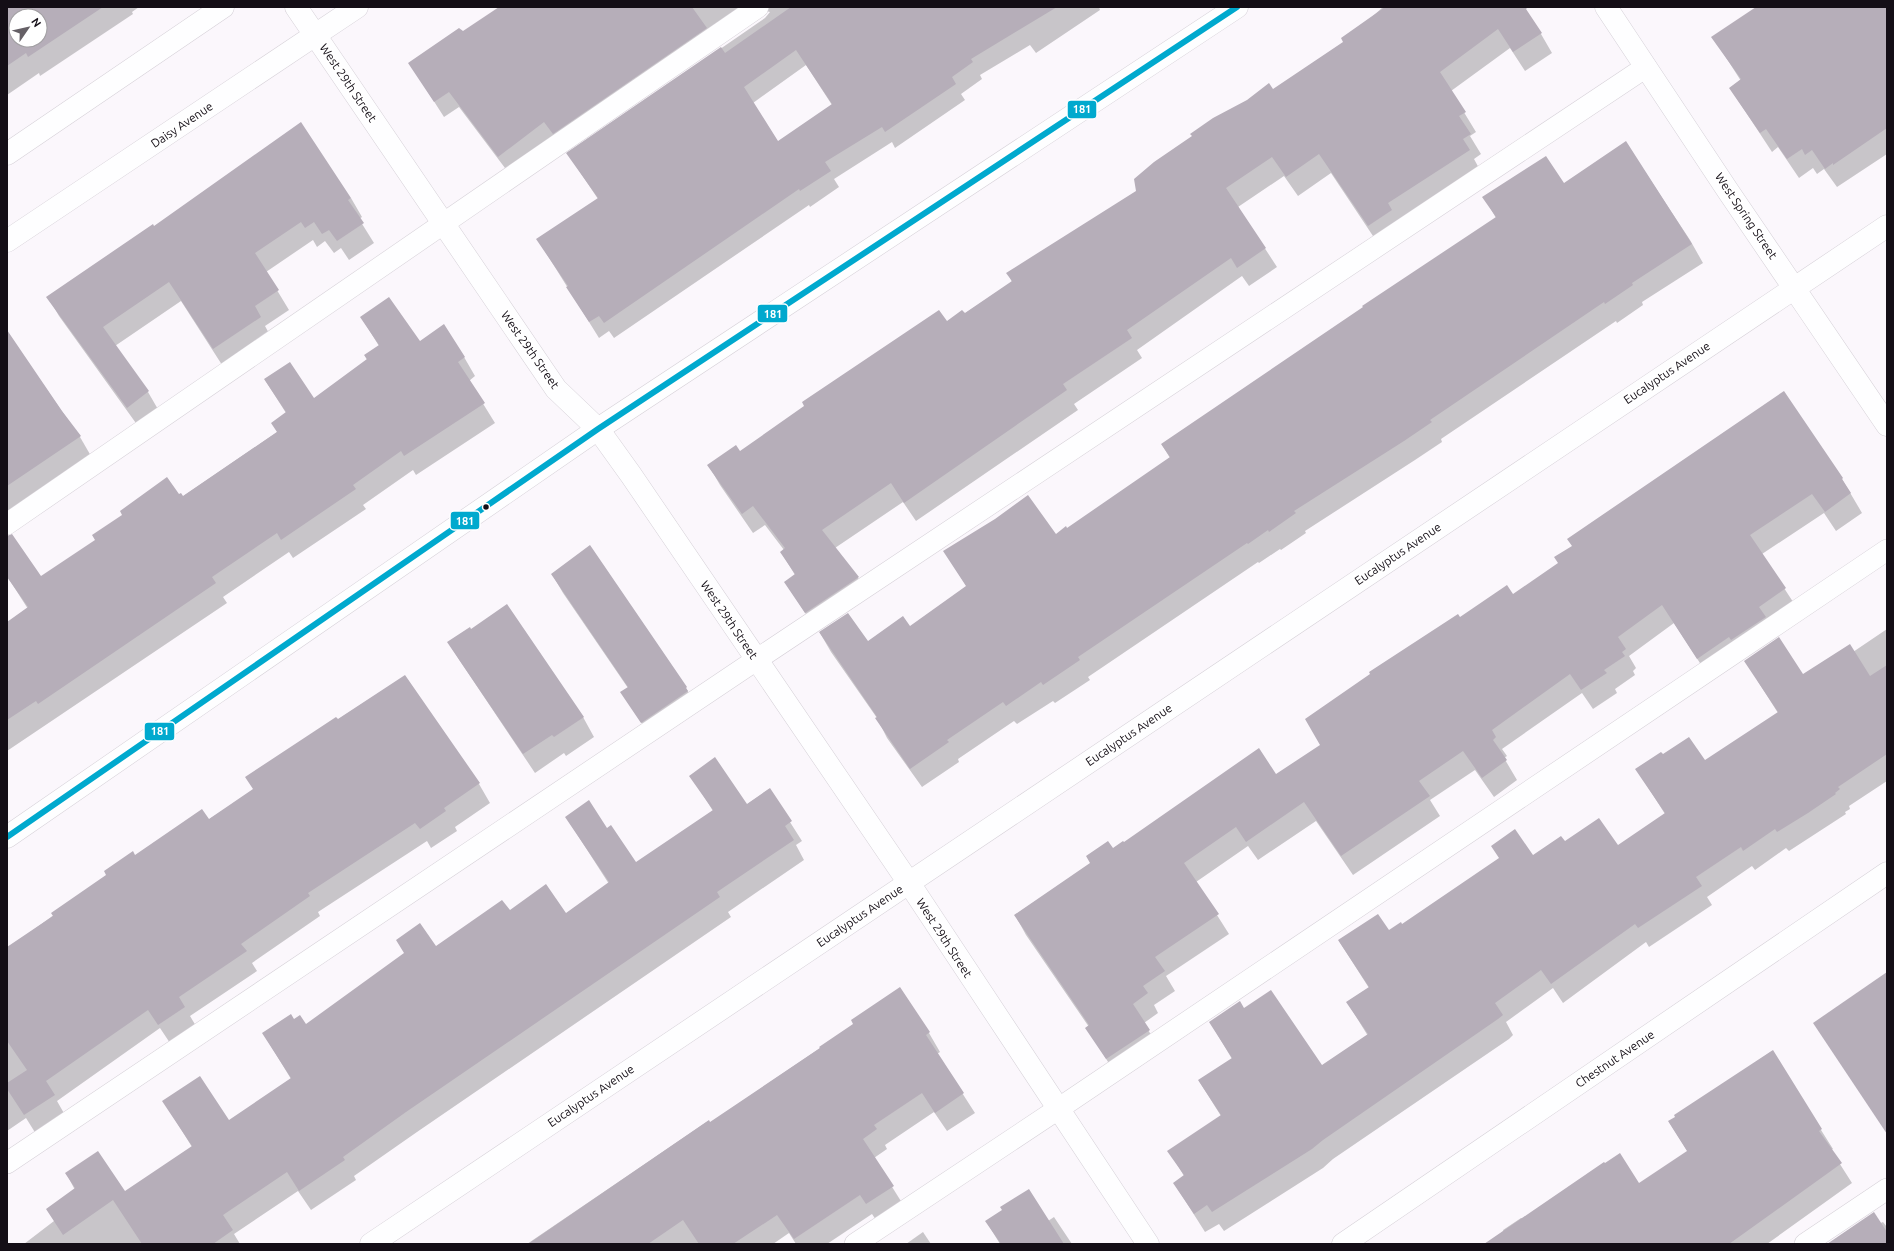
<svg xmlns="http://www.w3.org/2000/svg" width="1894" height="1251" font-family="Ubuntu,sans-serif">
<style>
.shadow{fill:#0003;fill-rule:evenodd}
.building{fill:#b6aeb9;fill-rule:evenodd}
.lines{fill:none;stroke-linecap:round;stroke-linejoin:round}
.service-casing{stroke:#d6d1d8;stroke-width:22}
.minor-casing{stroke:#d6d1d8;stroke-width:23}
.tertiary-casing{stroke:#d6d1d8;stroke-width:23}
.service{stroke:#fefeff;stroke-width:21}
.minor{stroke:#fefeff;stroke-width:22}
.tertiary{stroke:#fefeff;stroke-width:22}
.bus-1-casing{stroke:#fff;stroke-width:9}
.bus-1{stroke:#00a9ce;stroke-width:6}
.bus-dot{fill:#140e16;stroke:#fff;stroke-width:1.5}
.labels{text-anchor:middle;stroke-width:4;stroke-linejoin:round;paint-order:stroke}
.street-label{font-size:12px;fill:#140e16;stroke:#fff}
.line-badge{stroke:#fff;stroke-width:1.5}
.badge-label{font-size:11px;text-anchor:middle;font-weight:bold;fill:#fff}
</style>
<rect width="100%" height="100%" fill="#fbf7fc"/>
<g class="shadow">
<path d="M7,7H139L132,12L133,14L40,76L39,73L7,95ZM16,16H40V40H16Z"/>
<path d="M501,7H1099L1100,10L1036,53L1030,45L980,75L982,79L961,94L965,100L895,148L892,142L834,179L839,187L810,207L809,205L614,338L609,331L599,338L538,240L598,199L568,154L765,18L770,12L766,11L508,172L459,107L444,117L410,64L463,32ZM806,65L832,105L778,142L753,103Z"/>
<polygon points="1383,7 1524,7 1541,34 1552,53 1525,71 1510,48 1451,91 1476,132 1470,136 1481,154 1474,159 1480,170 1379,245 1331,173 1298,196 1284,176 1238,207 1277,267 1249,286 1242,276 1137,350 1142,358 1074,404 1078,410 916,521 903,502 835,548 858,578 869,597 817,631 785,582 795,575 781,552 784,550 765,525 753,533 720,485 709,466 740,453 946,323 964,314 1012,282 1008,274 1137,191 1273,90 1344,42"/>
<polygon points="1791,7 1887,7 1887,154 1837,187 1824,169 1817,174 1813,168 1799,178 1778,147 1772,152 1730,88 1741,81 1713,37"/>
<polygon points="1626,143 1690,240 1703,263 1642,302 1643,305 1617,323 1616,321 1441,439 1442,442 1415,460 1305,531 1306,533 1281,550 1280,549 1259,563 1258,562 1088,677 1090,680 1055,703 1053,701 1017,724 1014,721 958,759 959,762 922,787 887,738 877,718 831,652 820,633 867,642 910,628 967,587 945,552 1056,535 1067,529 1170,458 1162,445 1496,218 1484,197 1564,184"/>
<polygon points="351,198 362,217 359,219 374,243 349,260 341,248 334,253 325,241 317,247 313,240 266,272 289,310 265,326 271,337 224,368 181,301 115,346 148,392 159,411 138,426 59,316 48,297 154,227"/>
<polygon points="361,317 419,342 464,357 475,376 469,381 495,423 416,475 413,470 363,505 366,509 293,558 289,552 223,597 227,603 7,751 7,623 28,609 7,576 7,570 41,577 178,496 182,497 277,432 286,413 265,380 314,399 367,360 365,356 379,346"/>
<polygon points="7,333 80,437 91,456 7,514"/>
<polygon points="1842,479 1862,513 1836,531 1824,513 1762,554 1797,608 1709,677 1674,623 1629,656 1636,668 1633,671 1635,675 1615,689 1617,693 1593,709 1582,693 1502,749 1507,756 1504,758 1517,780 1494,797 1475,770 1430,800 1440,816 1353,875 1316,821 1258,860 1248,846 1196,882 1229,934 1166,976 1175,991 1154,1005 1158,1013 1144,1023 1160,1050 1118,1078 1087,1028 1089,1027 1026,935 1015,915 1113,849 1276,776 1320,746 1460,618 1513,595"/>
<polygon points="552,574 686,688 697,707 653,741 622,692 628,688 563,593"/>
<polygon points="1887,629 1887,781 1849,806 1850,809 1845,812 1846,814 1789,851 1786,848 1755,870 1752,866 1707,897 1712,905 1649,947 1646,942 1563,1003 1553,988 1506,1022 1513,1035 1509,1039 1333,1159 1323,1168 1224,1231 1219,1224 1205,1232 1174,1183 1184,1176 1169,1151 1221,1116 1199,1081 1232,1059 1210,1022 1244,1010 1322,1067 1368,1036 1347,1002 1369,988 1339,941 1389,931 1401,926 1533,857 1564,842 1617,847 1665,814 1637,770 1663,756 1705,762 1778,713 1757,680 1803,675 1853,652"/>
<polygon points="448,642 583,717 594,737 566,756 564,753 535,773 460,661"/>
<polygon points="405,676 479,784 490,803 455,827 457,831 431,848 427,841 318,912 320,916 252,963 257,971 190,1016 196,1026 170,1043 160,1028 57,1101 65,1115 36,1134 26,1118 7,1131 7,949 135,856 208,820 254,790 337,720"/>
<polygon points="691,776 746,805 769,789 802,841 796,845 804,860 728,912 731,917 417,1132 354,1176 356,1180 311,1210 298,1191 234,1234 240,1244 24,1244 54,1221 75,1190 66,1173 125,1192 192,1147 164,1102 229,1121 291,1079 263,1033 294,1020 306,1025 436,948 509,912 566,914 609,884 566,817 607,829 635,864 713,811"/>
<polygon points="900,988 929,1033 940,1052 937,1054 975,1113 947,1131 934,1112 885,1145 887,1149 874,1158 904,1206 878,1223 872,1214 827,1244 796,1244 789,1233 773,1244 527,1244 708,1121 710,1123 854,1025"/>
<polygon points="1772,1051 1821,1130 1833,1149 1831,1150 1852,1183 1767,1244 1490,1244 1504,1234 1503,1230 1521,1218 1523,1219 1639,1184 1688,1152 1669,1122"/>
<polygon points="1054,1217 1072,1244 1000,1244 986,1221 1048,1221"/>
<polygon points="1883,1222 1887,1227 1887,1244 1828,1244"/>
<polygon points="923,1232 931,1244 906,1244"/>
</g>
<g class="building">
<path d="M7,7H103L28,57L26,53L7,66ZM16,16H40V40H16Z"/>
<polygon points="499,7 692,7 707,28 553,134 544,122 498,157 449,92 434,102 408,63 459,28 463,31"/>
<path d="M791,7H1057L971,59L973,62L952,77L956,84L885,132L882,127L825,162L831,171L800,191L799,189L604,323L599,316L589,322L566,287L568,286L536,239L598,198L566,153L721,47L725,53ZM796,50L832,104L778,141L744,87Z"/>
<polygon points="1385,7 1528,7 1526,9 1542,33 1513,52 1498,29 1440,72 1466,112 1459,116 1471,134 1463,139 1470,150 1388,203 1392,210 1368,226 1319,154 1286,177 1272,157 1226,188 1266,248 1237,268 1231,258 1127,330 1132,338 1063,384 1067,390 904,503 891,483 822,530 859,577 805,613 784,582 795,574 780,552 785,548 753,506 742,514 707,465 736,445 740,451 804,406 802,402 939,310 947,321 962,310 965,313 1012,281 1006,273 1136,191 1134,179 1154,162 1192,136 1190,134 1213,118 1247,100 1269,83 1273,89 1343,42 1341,38"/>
<polygon points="1756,7 1887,7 1887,128 1833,165 1833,163 1825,169 1812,150 1805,155 1802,149 1787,159 1766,129 1760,133 1729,88 1741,79 1711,37"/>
<polygon points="301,122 351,198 348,200 364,223 337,241 329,230 322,234 314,222 305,228 301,222 255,253 279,290 255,306 261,317 213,349 169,282 103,327 149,391 127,408 46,297 153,224 154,226"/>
<polygon points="1626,141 1692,244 1632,283 1633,285 1605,304 1604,302 1430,420 1432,422 1404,441 1294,511 1296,513 1269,532 1268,530 1248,544 1247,543 1078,657 1080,660 1043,685 1041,682 1006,706 1003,702 947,740 949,742 910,769 875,718 877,717 819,632 848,613 868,641 903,616 910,626 966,586 943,551 995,519 1028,495 1056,534 1066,526 1067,528 1170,457 1161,444 1363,307 1362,306 1496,217 1482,197 1546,156 1564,183"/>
<polygon points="389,297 420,341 444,324 465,357 458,362 485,403 404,456 401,451 353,485 356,489 281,540 277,533 212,577 216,583 38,704 36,701 7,720 7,622 28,607 7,577 7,536 12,534 41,576 95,540 92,535 122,515 120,511 167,477 179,494 181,493 183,496 277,432 271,423 286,412 264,379 290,362 314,398 367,359 364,355 379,345 360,317"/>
<polygon points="7,330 62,411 81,436 7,486"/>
<polygon points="1784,391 1843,478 1842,479 1851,493 1825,512 1812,494 1750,535 1786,588 1759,607 1766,617 1731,640 1729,637 1697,659 1662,605 1618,637 1626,649 1622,652 1625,656 1604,670 1607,673 1581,690 1570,674 1492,730 1496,737 1493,740 1507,760 1482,778 1463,751 1419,781 1430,796 1341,856 1304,802 1246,842 1236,827 1184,863 1219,914 1155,957 1165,971 1143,986 1148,993 1133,1004 1150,1030 1106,1059 1085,1028 1089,1025 1014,915 1090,863 1086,856 1108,841 1113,848 1123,841 1124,842 1259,748 1276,774 1320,745 1305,719 1370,674 1369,672 1458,614 1460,617 1507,585 1513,594 1558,563 1554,557 1572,546 1567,539"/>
<polygon points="590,545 687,687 686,688 688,691 641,723 620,692 628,687 551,574"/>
<polygon points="507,604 584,717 554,737 552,735 523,754 447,642 470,627 471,629"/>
<polygon points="1779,637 1803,674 1850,644 1870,676 1887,665 1887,754 1838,787 1840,789 1835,793 1836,794 1808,813 1777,832 1775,829 1743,851 1741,847 1696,877 1702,886 1638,928 1635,924 1551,984 1541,970 1495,1003 1503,1015 1498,1019 1323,1140 1312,1149 1212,1212 1207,1205 1194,1214 1173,1183 1184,1175 1167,1151 1221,1115 1198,1080 1232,1058 1209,1022 1240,1001 1244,1008 1271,990 1322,1065 1368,1034 1346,1002 1369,987 1338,940 1378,914 1389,930 1401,922 1402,924 1499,858 1491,846 1515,829 1533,855 1561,836 1565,841 1599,818 1618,845 1665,813 1635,769 1661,752 1663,754 1689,737 1705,760 1778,712 1744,661"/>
<polygon points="405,675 480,783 444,808 446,811 420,829 415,823 308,893 310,896 241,944 247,951 179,997 185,1007 158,1025 148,1010 46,1081 55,1095 24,1115 7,1089 7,1083 27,1070 7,1041 7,947 53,916 51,913 106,875 104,871 133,851 135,855 202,809 209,819 253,789 245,777 336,717 338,719"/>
<polygon points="715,757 747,804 770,788 792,821 785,826 794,840 717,892 720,897 406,1112 343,1157 345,1160 299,1191 287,1172 223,1215 233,1230 213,1244 142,1244 113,1200 63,1235 46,1209 75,1188 65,1173 98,1151 125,1191 192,1146 162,1101 200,1076 229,1120 291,1078 262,1033 291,1014 294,1019 300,1015 306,1024 404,953 396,940 420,923 436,946 502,900 510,910 546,884 566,913 609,882 565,817 589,800 607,828 611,825 636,862 713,810 689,776"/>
<polygon points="1887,972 1887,1134 1813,1023"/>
<polygon points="900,987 930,1032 926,1035 964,1093 935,1113 922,1093 874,1125 877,1129 863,1139 894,1186 866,1204 860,1195 794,1239 777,1215 733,1244 699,1244 683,1220 648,1244 528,1244 709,1120 710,1122 820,1048 819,1047 853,1024 851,1020"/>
<polygon points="1773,1050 1822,1129 1819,1131 1842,1163 1729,1244 1484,1244 1604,1162 1605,1163 1620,1153 1639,1183 1687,1151 1668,1121 1675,1117 1674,1115"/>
<polygon points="1029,1189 1064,1244 1001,1244 985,1221 1002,1210 1000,1207"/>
<polygon points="1874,1212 1887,1232 1887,1244 1827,1244"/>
</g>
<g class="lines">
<g class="service-casing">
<g id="service">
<polyline points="7,524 758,7"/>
<polyline points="7,1163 756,660 1646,67"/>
<polyline points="855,1244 1058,1109 1887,550"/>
<polyline points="1805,1244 1887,1189"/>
</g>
</g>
<g class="minor-casing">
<g id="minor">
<polyline points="296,7 556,389 598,429 631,475 909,883 1148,1244"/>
<polyline points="371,1244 1887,226"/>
<polyline points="1343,1244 1887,873"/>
</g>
</g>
<g class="tertiary-casing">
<g id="tertiary">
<polyline points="1606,7 1728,191 1887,425"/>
<polyline points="7,154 223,7"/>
<polyline points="7,241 357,7"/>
<polyline points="7,837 598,429 1237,7"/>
</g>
</g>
<use href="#service" class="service"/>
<use href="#minor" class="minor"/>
<use href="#tertiary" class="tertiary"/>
<g class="bus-1-casing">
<polyline id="bus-1" points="7,837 598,429 1237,7"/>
</g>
<use href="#bus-1" class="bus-1"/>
</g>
<circle class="bus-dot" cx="486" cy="507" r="3.5"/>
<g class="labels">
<g class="street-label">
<text transform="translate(348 83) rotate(56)" y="4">West 29th Street</text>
<text transform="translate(182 125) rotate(-34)" y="4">Daisy Avenue</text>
<text transform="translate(1746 216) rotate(56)" y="4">West Spring Street</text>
<text transform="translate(530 350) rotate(55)" y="4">West 29th Street</text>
<text transform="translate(1667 373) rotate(-34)" y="4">Eucalyptus Avenue</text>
<text transform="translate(1398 554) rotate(-34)" y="4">Eucalyptus Avenue</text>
<text transform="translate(729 620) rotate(56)" y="4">West 29th Street</text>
<text transform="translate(1129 735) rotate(-34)" y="4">Eucalyptus Avenue</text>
<text transform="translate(860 916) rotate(-34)" y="4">Eucalyptus Avenue</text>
<text transform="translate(944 938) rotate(57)" y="4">West 29th Street</text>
<text transform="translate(1615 1059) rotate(-34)" y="4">Chestnut Avenue</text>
<text transform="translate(591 1096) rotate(-34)" y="4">Eucalyptus Avenue</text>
</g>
</g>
<g class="line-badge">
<rect x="1067" y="100" width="30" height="19" rx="4" fill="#00a9ce"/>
<rect x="757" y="304" width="31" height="19" rx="4" fill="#00a9ce"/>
<rect x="450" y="511" width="30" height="19" rx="4" fill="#00a9ce"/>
<rect x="144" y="722" width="31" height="19" rx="4" fill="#00a9ce"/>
</g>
<g class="badge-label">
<text x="1082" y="113">181</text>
<text x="773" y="318">181</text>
<text x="465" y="525">181</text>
<text x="160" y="735">181</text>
</g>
<rect width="1894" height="1251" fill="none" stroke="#140e16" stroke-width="16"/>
<g transform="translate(28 28) rotate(56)"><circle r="19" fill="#ffffff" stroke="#a19fa2"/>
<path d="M0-3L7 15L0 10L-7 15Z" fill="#656066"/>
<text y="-6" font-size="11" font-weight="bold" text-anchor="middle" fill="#140e16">N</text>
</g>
</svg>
